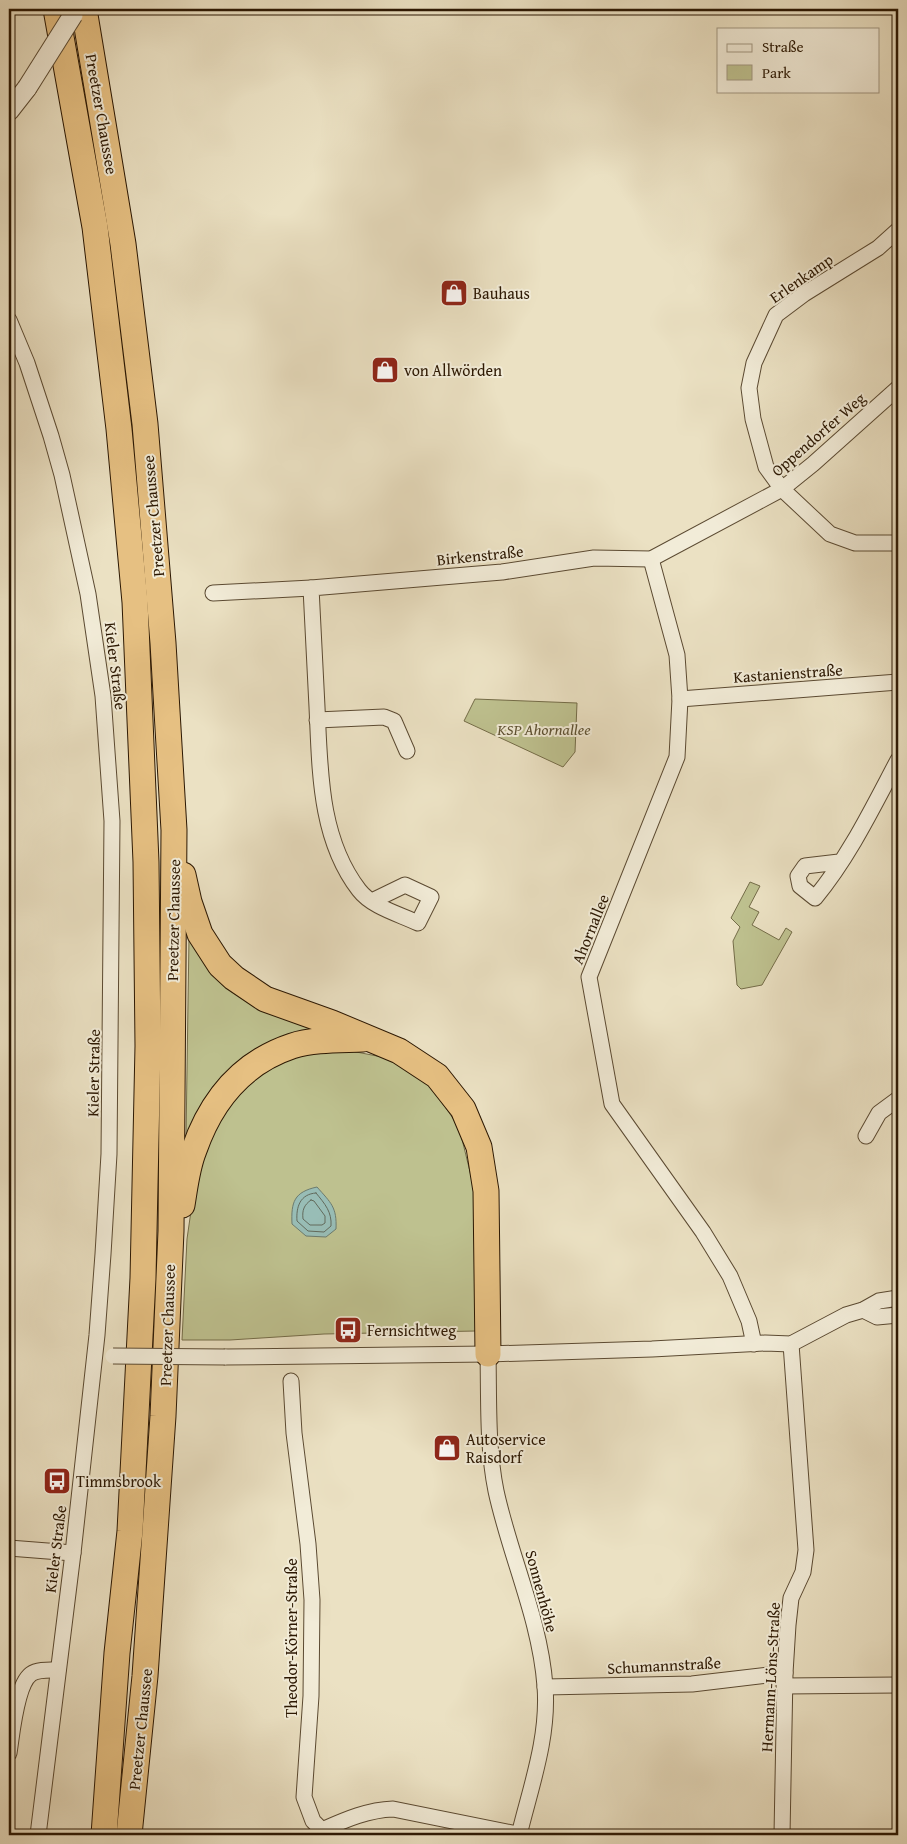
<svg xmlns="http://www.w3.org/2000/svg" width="907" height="1844" font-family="'Gentium Book Plus',serif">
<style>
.green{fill:#bec18f;stroke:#746c48}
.water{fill:#98bdb6;stroke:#6c7b6e}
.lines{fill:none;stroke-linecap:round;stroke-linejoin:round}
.shore{stroke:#626a5c;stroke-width:1}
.minor-casing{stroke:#5b4a32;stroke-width:17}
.tertiary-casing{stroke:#5b4a32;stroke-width:21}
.trunk-casing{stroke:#2b1702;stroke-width:27}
.minor{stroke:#f2ecd8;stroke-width:15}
.tertiary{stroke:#f2ecd8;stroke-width:19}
.trunk{stroke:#e6c082;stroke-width:25}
.minor-bridge-casing{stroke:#5b4a32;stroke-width:17;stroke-linecap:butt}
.tertiary-bridge-casing{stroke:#5b4a32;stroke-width:21;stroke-linecap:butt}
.minor-bridge{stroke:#f2ecd8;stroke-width:15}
.tertiary-bridge{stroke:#f2ecd8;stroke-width:19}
.labels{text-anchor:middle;stroke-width:4;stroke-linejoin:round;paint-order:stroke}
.street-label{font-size:16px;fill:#2b1702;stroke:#f2ecd8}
.poi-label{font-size:16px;fill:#2b1702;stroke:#f2ecd8;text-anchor:start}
.park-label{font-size:16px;font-style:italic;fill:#5e5233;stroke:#f2ecd8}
</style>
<rect width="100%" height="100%" fill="#ebe1c3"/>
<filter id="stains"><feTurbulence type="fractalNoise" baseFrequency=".004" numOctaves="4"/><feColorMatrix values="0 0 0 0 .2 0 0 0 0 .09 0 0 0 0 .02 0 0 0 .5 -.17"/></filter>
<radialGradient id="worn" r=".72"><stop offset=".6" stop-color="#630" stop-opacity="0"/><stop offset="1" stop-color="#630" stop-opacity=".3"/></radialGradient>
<g class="green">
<polygon points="475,699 577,703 575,752 563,767 464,721"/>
<polygon points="750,882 760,886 749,907 759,912 752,925 779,940 786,928 792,932 762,985 741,989 737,985 733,941 740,927 731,918"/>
<polygon points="189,937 335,1033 278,1042 186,1138"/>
<polygon points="336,1048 387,1058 429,1084 459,1127 474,1188 476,1331 324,1334 230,1340 182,1340 187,1239 199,1155 223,1103 256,1072 292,1055"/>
</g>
<path class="water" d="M317,1187C331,1203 337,1207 336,1229L326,1237L306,1236L292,1224C291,1202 294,1192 317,1187Z"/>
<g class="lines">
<g class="shore">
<path d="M316,1193C325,1204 332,1212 331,1226L324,1232L308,1231L297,1221C296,1207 300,1194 316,1193Z"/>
<path d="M311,1200L314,1201L325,1216V1223L322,1225H310L303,1219C302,1210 304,1205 311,1200Z"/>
</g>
<g class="minor-casing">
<g id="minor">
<polyline points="898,230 878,248 804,294 776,315 754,363 749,388 753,419 766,467 782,489 830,534 855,543 898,543"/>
<polyline points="9,320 27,363 51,436 62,475 88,594 103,696 112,821 109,1154 103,1254 97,1335 73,1553 38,1835"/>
<polyline points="651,559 677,655 680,699 677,757 589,977 612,1104 703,1232 730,1276 749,1321 754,1344"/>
<polyline points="213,593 311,588"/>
<polyline points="680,699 898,682"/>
<polyline points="317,720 384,717 394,721 407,751"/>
<path d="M839,862L805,866L798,876L800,886L815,898C849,857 873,807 898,760"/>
<path d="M372,901L405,885L431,897L418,923C399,914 372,907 359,890C319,838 320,769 317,707C315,667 313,628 311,588L502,572L594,558L651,559L782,489L813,464L898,388"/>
<polyline points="866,1136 879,1113 898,1099"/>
<polyline points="863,1310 877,1317 898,1315"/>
<path d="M488,1354C489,1399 487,1447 496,1491C510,1556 540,1619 545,1686C549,1737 531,1786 519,1835"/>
<polyline points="225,1357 488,1354 652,1349 765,1343 791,1344 846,1315 863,1310 879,1301 898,1298"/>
<polyline points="291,1381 294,1433 308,1544 312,1600 311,1696 304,1797 313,1821 322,1830"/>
<polyline points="9,1548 73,1553"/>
<polyline points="784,1686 898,1685"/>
<polyline points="545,1687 692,1684 785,1673"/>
<path d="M9,1753C12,1735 16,1685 31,1674C38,1669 49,1670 58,1670"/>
<path d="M319,1835L322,1830C345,1820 367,1810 393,1809L522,1835"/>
<polyline points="782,1835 785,1673 788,1625 791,1598 803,1572 806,1550 791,1344"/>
</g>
</g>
<g class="tertiary-casing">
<polyline id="tertiary" points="9,111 27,88"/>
</g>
<g class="trunk-casing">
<g id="trunk">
<polyline points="56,9 95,227 119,429 135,602 146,862 148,1046 143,1278 130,1531 117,1653 104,1835"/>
<polyline points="84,9 123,244 145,424 163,643 174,830 171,1231 163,1416 145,1676 129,1835"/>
<polyline points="183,875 189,902 200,934 220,965 234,978 265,999 332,1023 399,1051 437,1076 463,1109 479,1147 486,1191 488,1354"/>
<path d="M182,1205C185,1187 187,1167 194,1150C211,1101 241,1063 292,1046C314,1039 340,1040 363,1039"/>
</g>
</g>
<use href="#minor" class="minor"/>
<use href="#tertiary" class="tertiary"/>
<use href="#trunk" class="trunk"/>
<g class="minor-bridge-casing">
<polyline id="minor-bridge" points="113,1356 225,1357"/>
</g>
<g class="tertiary-bridge-casing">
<polyline id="tertiary-bridge" points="27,88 73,15"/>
</g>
<use href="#minor-bridge" class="minor-bridge"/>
<use href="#tertiary-bridge" class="tertiary-bridge"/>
</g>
<defs>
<g id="shop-square" transform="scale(1.4375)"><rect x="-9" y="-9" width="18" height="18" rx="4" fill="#8f2418" stroke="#f2ecd8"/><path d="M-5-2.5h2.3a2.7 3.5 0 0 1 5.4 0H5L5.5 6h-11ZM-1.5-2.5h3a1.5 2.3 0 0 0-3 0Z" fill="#fff"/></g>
<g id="bus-square" transform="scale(1.4375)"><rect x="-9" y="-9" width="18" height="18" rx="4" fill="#8f2418" stroke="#f2ecd8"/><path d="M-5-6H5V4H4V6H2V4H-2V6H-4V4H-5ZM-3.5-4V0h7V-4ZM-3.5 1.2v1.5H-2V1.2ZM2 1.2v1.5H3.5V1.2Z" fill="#fff"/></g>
</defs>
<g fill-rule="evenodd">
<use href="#shop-square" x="454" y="293"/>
<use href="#shop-square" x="385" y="370"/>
<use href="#bus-square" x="348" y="1330"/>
<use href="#shop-square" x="447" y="1448"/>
<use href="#bus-square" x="57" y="1481"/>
</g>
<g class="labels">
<g class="street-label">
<text transform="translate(102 114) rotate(80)" y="6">Preetzer Chaussee</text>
<text transform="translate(801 278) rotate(-35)" y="6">Erlenkamp</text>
<text transform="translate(818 434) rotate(-41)" y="6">Oppendorfer Weg</text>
<text transform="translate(153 516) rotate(-95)" y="6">Preetzer Chaussee</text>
<text transform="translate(480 555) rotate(-6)" y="6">Birkenstraße</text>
<text transform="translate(116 666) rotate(83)" y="6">Kieler Straße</text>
<text transform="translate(788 673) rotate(-4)" y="6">Kastanienstraße</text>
<text transform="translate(173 920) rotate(-89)" y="6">Preetzer Chaussee</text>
<text transform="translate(590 929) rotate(-68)" y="6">Ahornallee</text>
<text transform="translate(93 1073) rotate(-89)" y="6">Kieler Straße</text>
<text transform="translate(167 1325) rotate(-88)" y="6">Preetzer Chaussee</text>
<text transform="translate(55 1549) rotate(-83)" y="6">Kieler Straße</text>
<text transform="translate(542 1591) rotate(75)" y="6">Sonnenhöhe</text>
<text transform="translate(291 1638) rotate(-90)" y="6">Theodor-Körner-Straße</text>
<text transform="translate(664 1665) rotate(-3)" y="6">Schumannstraße</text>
<text transform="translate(770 1677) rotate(-87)" y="6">Hermann-Löns-Straße</text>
<text transform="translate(140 1729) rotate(-84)" y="6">Preetzer Chaussee</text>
</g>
<g class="poi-label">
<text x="473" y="299">Bauhaus</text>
<text x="404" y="376">von Allwörden</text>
<text x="367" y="1336">Fernsichtweg</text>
<text x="466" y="1445">Autoservice<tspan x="466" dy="18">Raisdorf</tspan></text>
<text x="76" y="1487">Timmsbrook</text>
</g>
<g class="park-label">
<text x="544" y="735">KSP Ahornallee</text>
</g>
</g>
<rect width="907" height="1844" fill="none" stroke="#ebe1c3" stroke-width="30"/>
<rect x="10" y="10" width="887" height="1824" fill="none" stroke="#2b1702" stroke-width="2.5"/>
<rect x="15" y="15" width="877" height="1814" fill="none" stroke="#2b1702"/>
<rect x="717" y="28" width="162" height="65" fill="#f2ecd8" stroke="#a29782"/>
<rect x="727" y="44" width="25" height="8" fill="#f2ecd8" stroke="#a29782"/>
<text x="762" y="52" font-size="15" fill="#2b1702">Straße</text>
<rect x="727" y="65" width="25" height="15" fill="#bec18f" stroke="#a29782"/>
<text x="762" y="78" font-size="15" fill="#2b1702">Park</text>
<rect width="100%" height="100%" filter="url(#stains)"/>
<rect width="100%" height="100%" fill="url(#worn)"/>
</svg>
